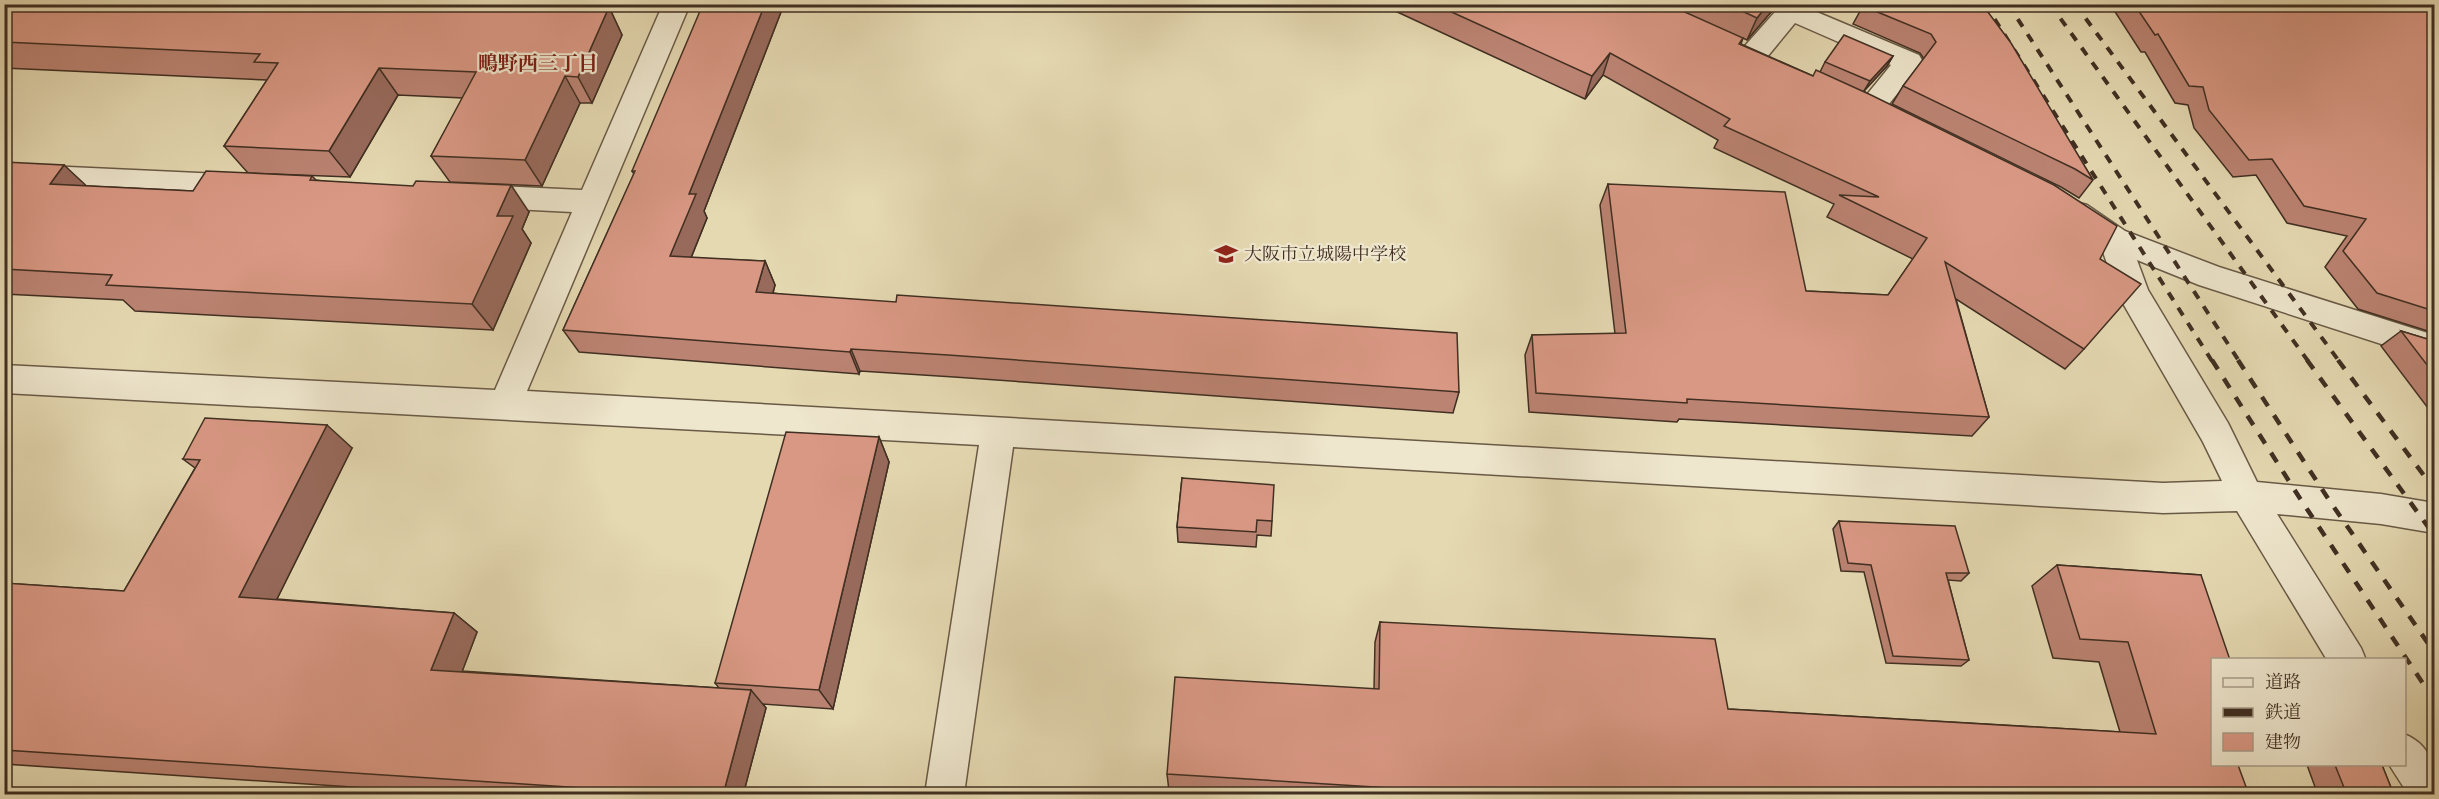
<svg xmlns="http://www.w3.org/2000/svg" width="2439" height="799" font-family="'Libre Caslon Text','Noto Serif JP',serif">
<style>
.lines{fill:none;stroke-linecap:round;stroke-linejoin:round}
.minor-casing{stroke:#695a46;stroke-width:3}
.minor{fill:#eee6cd;fill-rule:evenodd}
.rail-far1{stroke:#402f22;stroke-width:4;stroke-dasharray:9 9;stroke-linecap:butt}
.rail{stroke:#402f22;stroke-width:4.5;stroke-dasharray:11 11;stroke-linecap:butt}
.wall{fill:#bb8372;stroke:#402f22;stroke-width:1.5}
.shaded-wall{fill:#986a5c;stroke:#402f22;stroke-width:1.5}
.building{fill:#d99884;stroke:#402f22;stroke-width:1.5}
.labels{text-anchor:middle;stroke-width:4.5;stroke-linejoin:round;paint-order:stroke}
.poi-label{font-size:18px;fill:#402f22;stroke:#eee6cd;text-anchor:start}
.neighbourhood-label{font-size:20px;font-weight:bold;fill:#7a1f14;stroke:#eee6cd}
</style>
<rect width="100%" height="100%" fill="#e5d9b2"/>
<filter id="stains"><feTurbulence type="fractalNoise" baseFrequency=".00333" numOctaves="4"/><feColorMatrix values="0 0 0 0 .2 0 0 0 0 .09 0 0 0 0 .02 0 0 0 .5 -.17"/></filter>
<radialGradient id="worn" r=".72"><stop offset=".6" stop-color="#630" stop-opacity="0"/><stop offset="1" stop-color="#630" stop-opacity=".3"/></radialGradient>
<g class="lines">
<g class="minor-casing">
<g id="minor">
<polygon points="663,4 690,4 527,391 2163,483 2222,481 2203,442 2117,293 2101,246 2065,221 2061,213 2065,205 2076,202 2087,205 2125,231 2219,267 2434,335 2434,361 2199,285 2137,260 2148,290 2228,423 2257,482 2381,494 2434,503 2434,533 2381,524 2277,514 2361,648 2366,660 2327,660 2237,511 2163,513 1013,447 964,794 925,794 979,445 4,393 4,365 495,390 572,212 477,207 466,204 462,196 466,188 477,185 582,190"/>
<polygon points="1782,4 1800,5 1919,55 1923,62 1880,115 1870,118 1860,115 1856,108 1891,65 1795,23 1763,62 1753,65 1743,62 1739,55 1743,48"/>
<polygon points="4,164 242,175 252,178 257,186 252,194 242,197 4,186"/>
<path d="M2404,734C2433,746 2434,767 2434,794H2408L2390,766V764H2404Z"/>
</g>
</g>
<use href="#minor" class="minor"/>
<g class="rail-far1">
<polyline points="1985,4 2212,361"/>
<polyline points="2008,4 2239,361"/>
<polyline points="2050,4 2308,361"/>
<polyline points="2075,4 2339,361"/>
</g>
<g class="rail">
<polyline points="2212,360 2301,500 2434,700"/>
<polyline points="2238,360 2329,500 2434,652"/>
<polyline points="2307,360 2434,535"/>
<polyline points="2338,360 2434,489"/>
</g>
</g>
<g class="wall">
<polygon points="4,4 609,7 622,35 592,103 580,103 542,186 450,182 431,156 463,98 398,95 350,177 248,173 224,146 267,80 4,68"/>
<polygon points="1380,4 1778,4 1747,40 1743,38 1741,44 1813,76 1820,72 1825,62 1893,56 1887,66 1864,91 2100,259 2084,349 2065,369 1956,299 1989,417 1972,436 1679,419 1677,422 1529,412 1525,355 1532,335 1615,334 1600,205 1608,184 1806,291 1888,295 1913,259 1827,217 1834,204 1714,148 1718,140 1603,75 1585,99"/>
<polygon points="1864,4 1982,4 2093,180 2079,198 2061,187 1892,104 1903,86 1924,59 1920,53 1853,24"/>
<polygon points="2110,4 2434,4 2434,333 2358,309 2325,267 2347,236 2287,223 2256,175 2233,177 2194,128 2188,105 2175,103 2145,52 2141,52"/>
<polygon points="781,12 704,211 707,218 691,258 765,261 775,285 773,293 1459,392 1453,413 954,377 860,371 859,374 579,352 563,330 634,174 632,171"/>
<polygon points="4,162 86,186 193,191 312,176 316,180 529,212 522,229 531,243 493,330 135,311 123,300 4,294"/>
<polygon points="2401,331 2434,341 2434,416 2381,346"/>
<polygon points="879,437 889,462 833,709 763,704 766,708 743,795 472,795 4,764 4,583 124,591 195,468 183,459 352,448 277,599 454,613 477,632 462,671 719,688 715,683"/>
<polygon points="1182,478 1272,521 1271,536 1257,535 1256,547 1178,542 1177,527"/>
<polygon points="1839,521 1969,573 1961,581 1948,580 1969,660 1961,666 1886,663 1864,572 1841,571 1833,529"/>
<polygon points="2057,565 2201,575 2212,765 2249,795 1233,795 1169,791 1167,774 1374,689 1375,642 1380,622 1728,709 2120,732 2099,662 2053,658 2032,586"/>
<polygon points="2307,765 2382,765 2394,795 2318,795"/>
</g>
<g class="shaded-wall">
<polygon points="765,4 779,4 781,12 704,211 707,218 682,280 670,256 689,194"/>
<polygon points="1768,4 1778,4 1747,40 1757,18"/>
<polygon points="609,7 622,35 592,103 578,77"/>
<polygon points="1610,53 1603,75 1585,99 1592,76"/>
<polygon points="1893,56 1887,66 1864,91 1870,81"/>
<polygon points="379,68 398,95 350,177 329,151"/>
<polygon points="565,76 580,103 542,186 525,160"/>
<polygon points="64,165 93,192 50,184"/>
<polygon points="511,185 529,212 522,229 531,243 493,330 472,304 497,216"/>
<polygon points="765,261 775,285 767,314 756,292"/>
<polygon points="851,349 860,371 859,374 850,352"/>
<polygon points="327,425 352,448 268,617 239,597"/>
<polygon points="879,437 889,462 833,709 819,690"/>
<polygon points="454,613 477,632 456,688 431,670"/>
<polygon points="751,690 766,708 743,795 723,795"/>
</g>
<g class="building">
<polygon points="4,4 533,4 609,7 578,77 565,76 525,160 431,156 476,72 379,68 329,151 224,146 278,63 254,62 260,54 4,42"/>
<polygon points="703,4 765,4 689,194 696,194 670,256 765,261 756,292 896,302 897,295 1457,333 1459,392 948,355 851,349 850,352 563,330 635,171 632,171"/>
<polygon points="1434,4 1667,4 1743,38 1739,44 1813,76 1816,70 1871,95 2054,185 2117,226 2100,259 2141,284 2084,349 1945,262 1989,417 1687,399 1687,403 1536,393 1532,335 1626,333 1608,184 1785,192 1806,291 1888,295 1927,238 1839,195 1879,197 1724,126 1730,119 1610,53 1592,76"/>
<polygon points="1727,4 1768,4 1757,18"/>
<polygon points="1864,4 1982,4 2011,43 2093,180 2075,169 1903,86 1936,42 1931,34 1863,6"/>
<polygon points="2134,4 2434,4 2434,311 2377,293 2343,251 2366,219 2304,206 2272,159 2249,160 2209,110 2203,87 2189,86 2158,34 2155,35"/>
<polygon points="1844,35 1893,56 1870,81 1825,62"/>
<polygon points="4,162 64,165 50,184 193,191 206,171 312,176 310,180 413,186 416,181 511,185 497,216 513,216 472,304 106,285 112,275 4,269"/>
<polygon points="2401,331 2434,341 2434,374"/>
<polygon points="205,418 327,425 239,597 454,613 431,670 751,690 723,795 689,795 4,750 4,583 124,591 200,460 183,459"/>
<polygon points="786,432 879,437 819,690 715,683"/>
<polygon points="1182,478 1274,485 1272,521 1257,520 1256,532 1177,527"/>
<polygon points="1839,521 1955,526 1969,573 1946,573 1969,660 1893,656 1871,565 1848,563"/>
<polygon points="2057,565 2201,575 2230,660 2212,660 2212,765 2238,765 2249,795 1503,795 1167,774 1175,677 1379,689 1380,622 1715,639 1728,709 2156,734 2128,642 2080,639"/>
<polygon points="2335,765 2382,765 2394,795 2347,795"/>
</g>
<defs>
<g id="school-bare" transform="scale(1.8)"><path d="M0-5L7-2L0 1L-7-2ZM-4 1L0 2.5L4 1V4Q0 6-4 4Z" fill="#8f2418" stroke="#eee6cd" stroke-width="2.5" paint-order="stroke"/></g>
</defs>
<g fill-rule="evenodd">
<use href="#school-bare" x="1226" y="254"/>
</g>
<g class="labels">
<g class="poi-label">
<text x="1244" y="260">大阪市立城陽中学校</text>
</g>
<g class="neighbourhood-label">
<text x="538" y="70">鴫野西三丁目</text>
</g>
</g>
<rect width="2439" height="799" fill="none" stroke="#e5d9b2" stroke-width="24"/>
<rect x="6" y="6" width="2427" height="787" fill="none" stroke="#402f22" stroke-width="3"/>
<rect x="12" y="12" width="2415" height="775" fill="none" stroke="#402f22" stroke-width="1.5"/>
<rect x="2211" y="658" width="195" height="108" fill="#eee6cd" stroke="#a89d89" stroke-width="1.5"/>
<rect x="2223" y="678" width="30" height="9" fill="#eee6cd" stroke="#a89d89" stroke-width="1.5"/>
<text x="2265" y="688" font-size="18" fill="#402f22">道路</text>
<rect x="2223" y="708" width="30" height="9" fill="#402f22" stroke="#a89d89" stroke-width="1.5"/>
<text x="2265" y="718" font-size="18" fill="#402f22">鉄道</text>
<rect x="2223" y="733" width="30" height="18" fill="#d99884" stroke="#a89d89" stroke-width="1.5"/>
<text x="2265" y="748" font-size="18" fill="#402f22">建物</text>
<rect width="100%" height="100%" filter="url(#stains)"/>
<rect width="100%" height="100%" fill="url(#worn)"/>
</svg>
